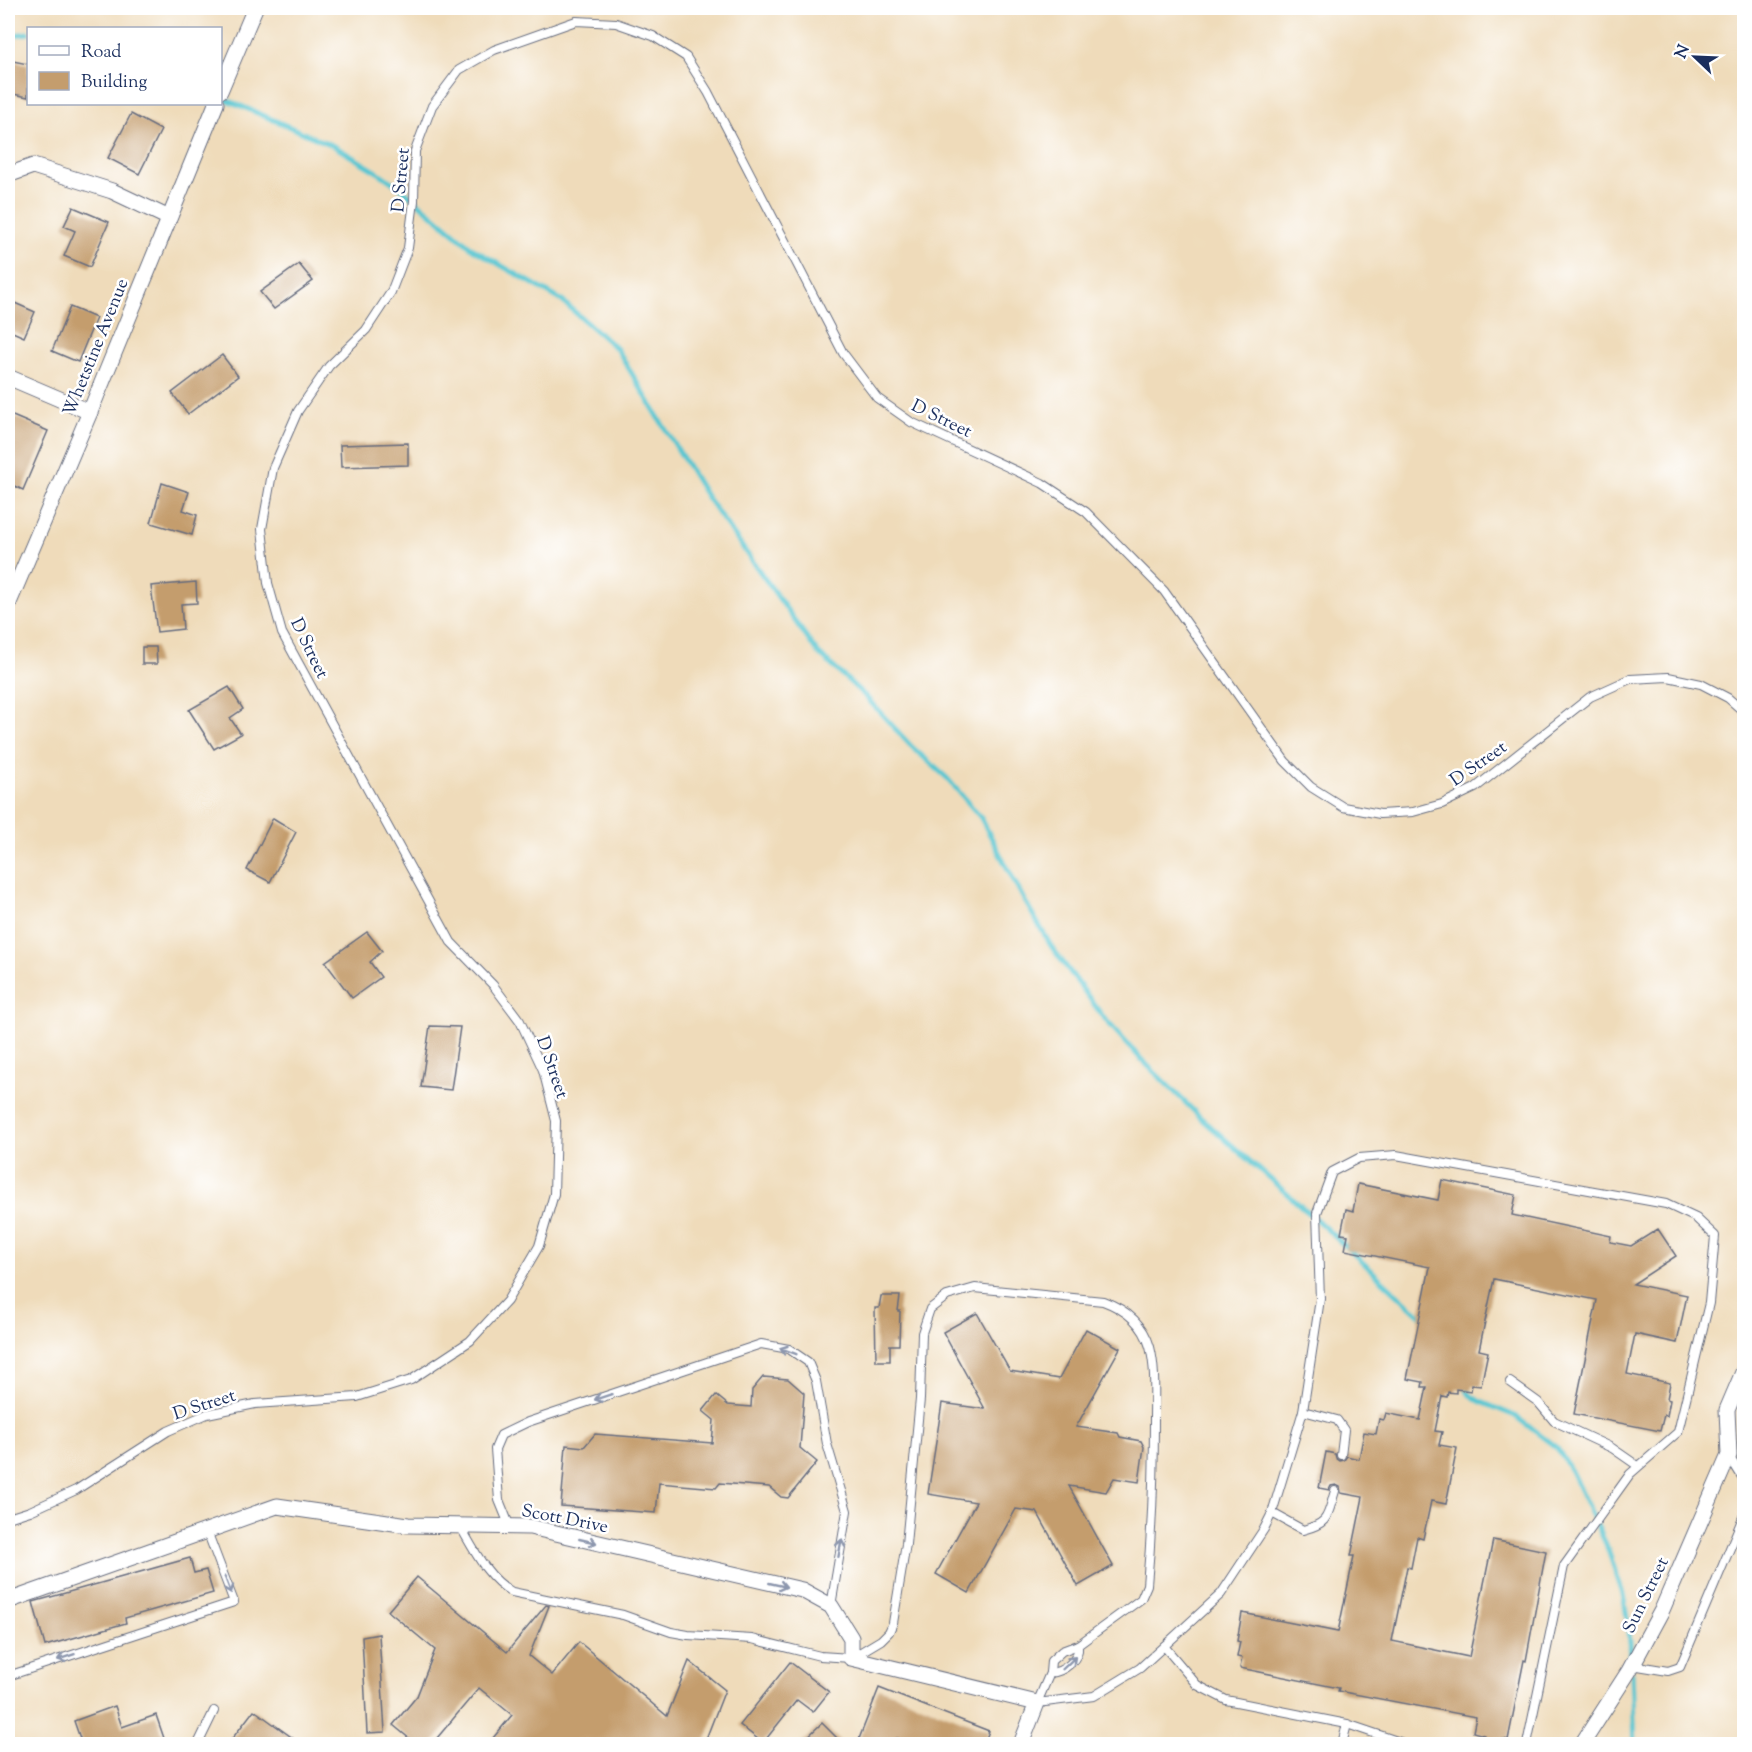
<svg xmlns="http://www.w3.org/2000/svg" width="1752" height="1752" font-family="'Sorts Mill Goudy',serif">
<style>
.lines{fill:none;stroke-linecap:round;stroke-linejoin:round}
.stream{stroke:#59c6d1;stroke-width:5}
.building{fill:#c49d6d}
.service-casing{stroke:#656b7e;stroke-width:10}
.minor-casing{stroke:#656b7e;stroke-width:17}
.service{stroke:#fff;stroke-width:8}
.minor{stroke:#fff;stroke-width:15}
.oneway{stroke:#8d97ae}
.labels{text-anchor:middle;stroke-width:5;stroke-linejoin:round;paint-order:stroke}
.street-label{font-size:18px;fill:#1b2f5e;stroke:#fff}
</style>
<rect width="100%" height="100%" fill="#fff"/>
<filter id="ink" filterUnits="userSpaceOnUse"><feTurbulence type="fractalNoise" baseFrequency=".0167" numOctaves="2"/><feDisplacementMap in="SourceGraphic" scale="12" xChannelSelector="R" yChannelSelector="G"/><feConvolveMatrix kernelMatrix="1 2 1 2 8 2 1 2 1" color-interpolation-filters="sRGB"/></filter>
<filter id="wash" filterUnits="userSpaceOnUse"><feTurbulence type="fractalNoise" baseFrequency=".008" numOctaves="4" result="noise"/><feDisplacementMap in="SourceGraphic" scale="24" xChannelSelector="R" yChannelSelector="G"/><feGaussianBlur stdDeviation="1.35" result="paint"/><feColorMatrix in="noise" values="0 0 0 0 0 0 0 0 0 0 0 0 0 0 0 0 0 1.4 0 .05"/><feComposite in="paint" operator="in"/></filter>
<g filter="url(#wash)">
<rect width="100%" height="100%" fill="#efdbba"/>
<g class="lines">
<g class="stream">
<polyline points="43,28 53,25 61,28"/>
<polyline points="8,36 28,33"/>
<polyline points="220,97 334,146 379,173 406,192 473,249 561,300 617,349 706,496 817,652 864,695 911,746 947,778 981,818 1022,896 1051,946 1104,1018 1140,1058 1201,1118 1319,1222 1423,1318"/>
<polyline points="1464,1386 1470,1395 1479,1401 1515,1416 1557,1448 1571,1471 1606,1544 1623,1594 1629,1629 1631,1658"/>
<polyline points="1632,1673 1635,1744"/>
</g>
</g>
<g id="blocks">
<g class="building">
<polygon points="8,60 28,64 28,97 8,93"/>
<polygon points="131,114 161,130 139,174 108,158"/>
<polygon points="73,207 109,222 90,267 64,256 75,231 64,226"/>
<polygon points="299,264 313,281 274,309 260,292"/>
<polygon points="8,300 35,312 24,337 8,330"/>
<polygon points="70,307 96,318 78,362 52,351"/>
<polygon points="222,355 238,376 188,414 172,393"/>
<polygon points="8,414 48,431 23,490 8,483"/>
<polygon points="408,443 408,465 341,467 340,445"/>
<polygon points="162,483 189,492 183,510 197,515 192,535 151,523"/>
<polygon points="196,582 197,603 181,604 183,629 157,632 151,586"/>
<polygon points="142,647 156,647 157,664 142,664"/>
<polygon points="229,687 243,709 230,718 241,734 214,749 189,710"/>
<polygon points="273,818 296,832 270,882 247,870"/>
<polygon points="367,932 382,951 370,962 381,977 352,998 325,962"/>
<polygon points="430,1026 460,1027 451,1090 421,1087"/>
<polygon points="1442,1180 1516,1195 1512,1215 1611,1236 1610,1242 1631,1246 1658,1229 1676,1256 1633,1284 1687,1295 1677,1343 1635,1334 1627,1374 1670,1383 1667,1399 1670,1400 1667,1416 1664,1415 1660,1431 1574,1414 1597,1300 1494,1279 1479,1350 1488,1352 1481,1386 1472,1385 1471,1391 1456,1389 1456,1393 1448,1392 1447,1397 1442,1396 1435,1431 1442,1432 1439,1445 1457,1448 1446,1504 1431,1501 1423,1539 1417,1537 1411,1568 1407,1567 1392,1641 1469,1657 1493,1540 1546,1551 1526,1661 1524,1660 1508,1740 1503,1739 1501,1744 1483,1741 1484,1735 1473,1732 1476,1717 1338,1691 1339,1688 1240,1668 1242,1658 1237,1657 1240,1642 1237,1641 1242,1613 1338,1632 1354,1556 1351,1556 1363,1497 1341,1493 1340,1487 1336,1485 1331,1486 1329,1490 1319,1488 1326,1452 1335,1454 1336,1458 1340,1461 1344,1460 1347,1456 1359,1459 1364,1432 1376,1434 1379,1419 1384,1420 1386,1413 1420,1420 1427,1387 1422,1387 1423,1382 1407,1379 1430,1267 1345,1250 1348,1235 1341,1234 1346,1209 1353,1211 1358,1184 1438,1200"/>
<polygon points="881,1296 900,1296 898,1311 900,1311 899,1345 890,1345 890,1361 876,1361 875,1308 879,1308"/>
<polygon points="977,1313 1010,1371 1059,1379 1086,1329 1120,1348 1076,1427 1118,1433 1120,1437 1141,1441 1144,1447 1139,1482 1114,1478 1106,1492 1069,1486 1113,1566 1078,1586 1037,1512 1016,1509 969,1593 936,1574 976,1502 928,1494 942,1403 985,1409 943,1332"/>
<polygon points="763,1377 788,1379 804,1393 800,1448 817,1462 788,1498 781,1497 769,1487 720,1483 716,1488 659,1483 656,1513 561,1506 566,1445 584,1447 595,1434 712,1443 714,1420 703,1411 716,1395 728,1405 751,1407 752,1390"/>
<polygon points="190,1558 194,1573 206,1570 213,1593 125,1618 126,1623 45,1646 33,1602"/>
<polygon points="417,1577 507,1652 546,1605 549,1606 529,1656 552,1675 579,1642 667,1716 689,1661 725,1690 704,1744 488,1744 512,1715 479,1688 432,1744 416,1744 393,1725 417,1696 435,1650 388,1611"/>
<polygon points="379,1634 385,1732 367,1733 362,1637"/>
<polygon points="790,1662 829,1692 813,1712 797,1700 763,1743 740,1725"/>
<polygon points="879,1688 989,1731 984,1744 914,1744 897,1738 895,1744 857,1744"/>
<polygon points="115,1706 122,1727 156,1715 166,1744 82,1744 74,1721"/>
<polygon points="254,1710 301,1744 228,1744"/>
<polygon points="822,1723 843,1744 800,1744"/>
</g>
</g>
</g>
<g filter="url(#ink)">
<use href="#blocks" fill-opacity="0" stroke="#656b7e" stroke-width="1.5"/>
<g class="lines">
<g class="service-casing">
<g id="service">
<polyline points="1510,1382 1538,1402 1554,1421 1612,1448 1638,1466"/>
<polyline points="1303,1411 1337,1420 1344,1430 1341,1455"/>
<polyline points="1729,1456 1744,1480"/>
<path d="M1272,1513L1303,1530C1330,1523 1327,1516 1335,1491"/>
<polyline points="8,1518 30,1511 76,1490 168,1431 207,1414 255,1404 357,1397 411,1380 470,1341 507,1301 539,1246 554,1194 556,1121 543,1070 520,1021 493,985 451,942 282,633 268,583 262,529 273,468 298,411 329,366 366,330 391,292 408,248 414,201 415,151 432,106 459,70 494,50 576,21 616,23 653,36 686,57 708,92 843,353 877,398 911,422 1042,483 1086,512 1164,591 1285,761 1311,787 1343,807 1380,814 1413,812 1442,804 1475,788 1590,697 1630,679 1668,677 1701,684 1728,698 1744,712"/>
<path d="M460,1526C474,1550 487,1578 512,1592L623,1615L671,1632L688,1635L752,1639L820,1656L851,1658L881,1640L889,1632L893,1623L906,1544L920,1399L922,1333L930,1309L947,1296L975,1288L1103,1301C1125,1309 1143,1323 1150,1347C1156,1370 1154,1396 1154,1420C1154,1475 1152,1530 1147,1585L1141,1599L1078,1645L1062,1651L1051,1661L1050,1673L1037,1703L1094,1696L1140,1668L1221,1594L1264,1529L1272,1513L1303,1411L1320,1299L1317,1213L1332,1172L1359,1158L1396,1155L1666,1204L1696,1218L1715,1236L1709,1303L1678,1432L1630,1474L1564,1566L1527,1744"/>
<polyline points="510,1527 499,1500 495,1449 501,1435 528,1422 761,1344 789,1349 808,1362 816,1381 827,1444 847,1511 831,1606"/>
<polyline points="1164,1646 1197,1685 1226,1700 1347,1724 1406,1744"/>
<polyline points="1632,1665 1668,1671 1680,1667 1744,1515"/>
<path d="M1050,1673C1063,1672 1080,1660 1078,1645"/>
<polyline points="8,1676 234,1602 207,1531"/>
<polyline points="198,1744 214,1711"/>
<polyline points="1342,1744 1347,1724"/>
</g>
</g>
<g class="minor-casing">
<g id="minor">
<polyline points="220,91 255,8"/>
<polyline points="8,175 33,166 112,191 169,218"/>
<polyline points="8,377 90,412"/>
<polyline points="8,605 90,412 216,104"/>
<polyline points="8,1601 277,1506 408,1525 530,1527 802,1590 831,1606 851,1638 851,1658 1037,1703 1021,1744"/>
<polyline points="1582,1744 1629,1671 1662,1610 1729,1455 1727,1410 1744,1370"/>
</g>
</g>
<use href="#service" class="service"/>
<use href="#minor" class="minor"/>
</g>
<defs><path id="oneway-shaft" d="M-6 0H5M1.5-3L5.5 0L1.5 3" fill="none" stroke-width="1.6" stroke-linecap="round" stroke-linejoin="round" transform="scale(1.5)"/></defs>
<g class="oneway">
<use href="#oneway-shaft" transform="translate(788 1351) rotate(-159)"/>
<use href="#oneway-shaft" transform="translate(603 1397) rotate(162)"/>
<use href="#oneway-shaft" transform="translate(588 1541) rotate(13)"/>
<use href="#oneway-shaft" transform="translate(840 1548) rotate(-80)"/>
<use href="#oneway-shaft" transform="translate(228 1585) rotate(69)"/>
<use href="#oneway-shaft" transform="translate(778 1585) rotate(13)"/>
<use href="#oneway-shaft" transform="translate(66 1657) rotate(162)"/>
<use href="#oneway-shaft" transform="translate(1069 1663) rotate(-44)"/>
</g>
</g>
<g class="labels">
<g class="street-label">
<text transform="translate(400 180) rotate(-85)" y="6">D Street</text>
<text transform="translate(95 347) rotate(-68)" y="6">Whetstine Avenue</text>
<text transform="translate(942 418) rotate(26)" y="6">D Street</text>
<text transform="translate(310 648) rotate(64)" y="6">D Street</text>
<text transform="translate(1478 763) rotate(-35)" y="6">D Street</text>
<text transform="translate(553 1067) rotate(71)" y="6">D Street</text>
<text transform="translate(204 1404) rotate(-18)" y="6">D Street</text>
<text transform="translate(565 1518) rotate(11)" y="6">Scott Drive</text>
<text transform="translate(1645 1595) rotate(-64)" y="6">Sun Street</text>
</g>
</g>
<rect width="1752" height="1752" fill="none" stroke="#fff" stroke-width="30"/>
<rect x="27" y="27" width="195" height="78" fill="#ffffff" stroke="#a4acbf" stroke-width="1.5"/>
<rect x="39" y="46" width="30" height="9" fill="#ffffff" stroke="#a4acbf" stroke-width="1.5"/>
<text x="81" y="57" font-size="18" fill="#1b2f5e">Road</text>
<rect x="39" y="72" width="30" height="18" fill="#c49d6d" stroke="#a4acbf" stroke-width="1.5"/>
<text x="81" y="87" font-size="18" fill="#1b2f5e">Building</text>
<g transform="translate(1695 57) rotate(293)" stroke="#ffffff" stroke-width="4.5" paint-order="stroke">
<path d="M0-4.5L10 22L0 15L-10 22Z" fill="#1b2f5e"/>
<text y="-9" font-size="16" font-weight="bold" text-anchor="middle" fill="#1b2f5e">N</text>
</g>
</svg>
